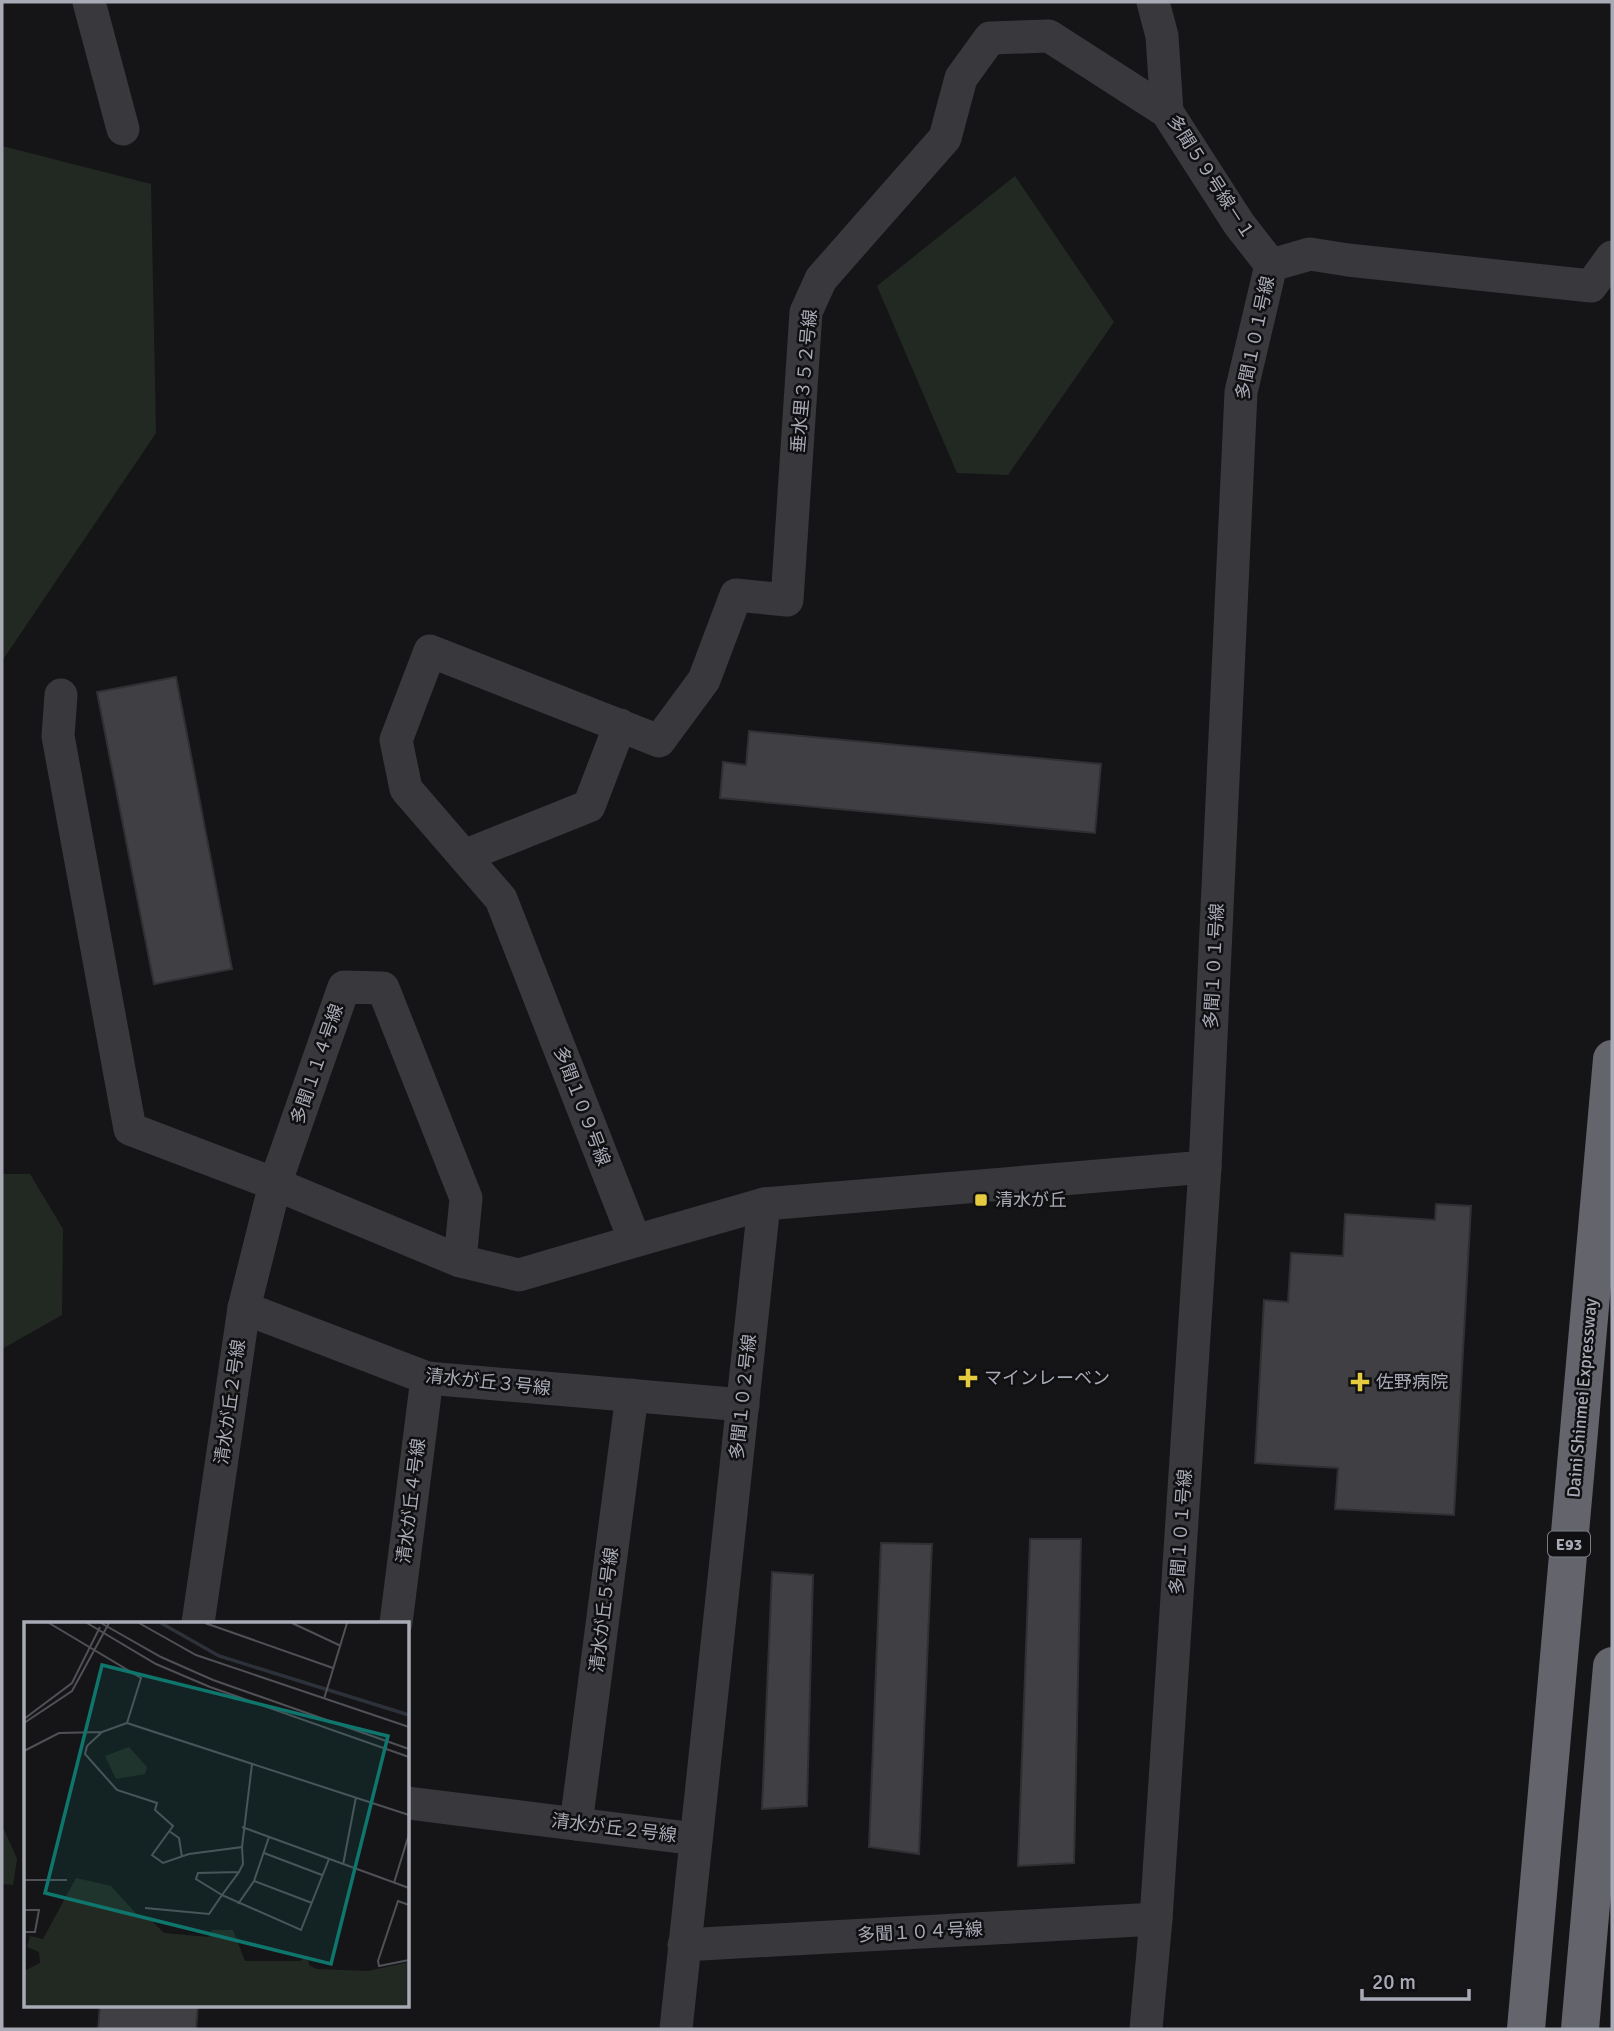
<svg xmlns="http://www.w3.org/2000/svg" width="1614" height="2031" font-family="Signika,'Noto Sans JP',sans-serif">
<style>
.green{fill:#222923}
.building{fill:#403f44;stroke:#302f33;stroke-width:2}
.lines{fill:none;stroke-linecap:round;stroke-linejoin:round}
.minor{stroke:#38383d;stroke-width:33}
.highway{stroke:#63646c;stroke-width:38}
.poi-dot{fill:#e4cb40;stroke:#101012;stroke-width:2.5}
.labels{text-anchor:middle;stroke-width:5;stroke-linejoin:round;paint-order:stroke}
.shield{fill:#101012;stroke:#7a7c85;stroke-width:2}
.shield-label{font-size:16px;font-weight:bold;fill:#a8aab6}
.street-label{font-size:18px;fill:#a8aab6;stroke:#101012}
.poi-label{font-size:18px;fill:#a8aab6;stroke:#101012;text-anchor:start}
.inset-river{fill:none;stroke:#2c313a;stroke-width:3.5}
.inset-road{fill:none;stroke:#505157;stroke-width:2}
.view{fill:#0f766e;fill-opacity:0.15;stroke:#0f766e;stroke-width:3.5}
.inset-edge{fill:none;stroke:#a8aab6;stroke-width:3.5}
</style>
<rect width="100%" height="100%" fill="#151517"/>
<g class="green">
<polygon points="2,146 151,184 156,433 2,661"/>
<polygon points="1015,176 1114,322 1008,475 957,473 877,286"/>
<polygon points="2,1174 30,1174 63,1229 62,1315 2,1349"/>
<polygon points="2,1825 17,1859 13,1885 2,1884"/>
</g>
<g class="building">
<polygon points="176,677 232,969 154,984 97,692"/>
<polygon points="749,731 1101,764 1095,833 720,798 723,762 746,765"/>
<polygon points="1436,1204 1471,1206 1454,1515 1335,1509 1338,1468 1255,1463 1264,1300 1288,1302 1291,1253 1343,1256 1345,1214 1435,1220"/>
<polygon points="1030,1539 1081,1539 1074,1863 1018,1866"/>
<polygon points="881,1543 932,1544 919,1854 869,1847"/>
<polygon points="772,1572 813,1575 807,1806 762,1809"/>
<polygon points="100,2005 198,2005 196,2029 98,2029"/>
</g>
<g class="lines">
<g class="minor">
<polyline points="89,2 123,129"/>
<polyline points="1153,2 1162,36 1167,112 1239,224 1271,265"/>
<polyline points="1167,112 1049,36 990,38 961,78 945,138 821,279 806,312 787,600 736,595 704,680 659,741 430,651 396,740 406,789 501,899 635,1241 764,1204 1205,1167"/>
<polyline points="61,695 58,736 130,1129 275,1184 244,1308 198,1623"/>
<polyline points="464,856 589,806 620,725"/>
<polyline points="460,1261 466,1198 383,988 344,987 275,1184 460,1261 519,1275 635,1241"/>
<polyline points="244,1308 427,1378 743,1405"/>
<polyline points="396,1623 427,1378"/>
<polyline points="408,1803 696,1839"/>
<polyline points="576,1824 632,1395"/>
<polyline points="684,1945 1156,1919"/>
<polyline points="676,2029 764,1204"/>
<polyline points="1146,2029 1156,1919 1205,1167 1241,392 1271,265 1310,254 1348,260 1591,286 1612,257"/>
</g>
<g class="highway">
<polyline points="1526,2029 1612,1059"/>
<polyline points="1580,2029 1612,1666"/>
</g>
</g>
<g class="poi-dot">
<rect x="974" y="1193" width="14" height="14" rx="3.5"/>
<path d="M964.5 1367.5h7v7h7v7h-7v7h-7v-7h-7v-7h7z"/>
<path d="M1356.5 1371.5h7v7h7v7h-7v7h-7v-7h-7v-7h7z"/>
</g>
<g class="labels">
<rect class="shield" x="1548" y="1531.5" width="42" height="25" rx="5"/>
<g class="shield-label">
<text x="1569" y="1550">E93</text>
</g>
<g class="street-label">
<text transform="translate(1211 177) rotate(57)" y="6">多聞５９号線－１</text>
<text transform="translate(1255 338) rotate(-78)" y="6">多聞１０１号線</text>
<text transform="translate(804 381) rotate(-85)" y="6">垂水里３５２号線</text>
<text transform="translate(1214 966) rotate(-87)" y="6">多聞１０１号線</text>
<text transform="translate(317 1064) rotate(-71)" y="6">多聞１１４号線</text>
<text transform="translate(582 1106) rotate(69)" y="6">多聞１０９号線</text>
<text transform="translate(488 1382) rotate(6)" y="6">清水が丘３号線</text>
<text transform="translate(743 1397) rotate(-84)" y="6">多聞１０２号線</text>
<text transform="translate(1582 1398) rotate(-85)" y="6">Daini Shinmei Expressway</text>
<text transform="translate(230 1402) rotate(-82)" y="6">清水が丘２号線</text>
<text transform="translate(411 1501) rotate(-83)" y="6">清水が丘４号線</text>
<text transform="translate(1181 1532) rotate(-86)" y="6">多聞１０１号線</text>
<text transform="translate(604 1610) rotate(-83)" y="6">清水が丘５号線</text>
<text transform="translate(614 1828) rotate(7)" y="6">清水が丘２号線</text>
<text transform="translate(920 1932) rotate(-3)" y="6">多聞１０４号線</text>
</g>
<g class="poi-label">
<text x="995" y="1206">清水が丘</text>
<text x="984" y="1384">マインレーベン</text>
<text x="1376" y="1388">佐野病院</text>
</g>
</g>
<g transform="translate(24 1622)">
<rect width="385" height="385" fill="#151517"/>
<path d="M105,125L123,145L121,152L92,157L81,134ZM52,256L87,264L117,297H126L140,311L185,315L188,308H209L221,339H276L284,334L285,343L292,347L344,349L385,340V384H0V349L16,341L15,330L3,325L6,314L19,317Z" fill="#222923"/>
<path class="inset-river" d="M137,1L195,34L385,93"/>
<path class="inset-road" d="M25,1L117,56L103,101L385,193M63,1L132,42L186,65L385,135M77,1L137,35L189,58L385,127M115,1L172,33L385,105M181,1L309,46M268,1L317,24M300,77L323,1M0,97L48,61L76,5M0,101L48,69L85,1M78,110L63,124L61,132L93,168L133,181L131,188L149,204L128,233L139,241L165,232L218,225L228,142M0,129L35,111L78,110L103,101M218,205L385,266M145,209L155,216L158,235M240,231L298,253M319,243L332,175M215,250L174,251L172,257L198,273L215,250L219,242L218,225M0,258H43M230,259L288,281M370,261L385,212M214,282L230,259L245,215M385,283L374,279L354,339L355,344L385,338M121,286L185,292L198,273L277,308L305,237M0,288H15L11,310H0"/>
<path class="view" d="M78,43L364,114L307,342L21,271Z"/>
<rect width="385" height="385" class="inset-edge"/>
</g>
<rect width="1614" height="2031" fill="none" stroke="#a8aab6" stroke-width="7"/>
<path d="M1362 1989v10h107v-10" fill="none" stroke="#a8aab6" stroke-width="3.5"/>
<text x="1372" y="1989" font-size="21" fill="#a8aab6" stroke="#101012" stroke-width="5" paint-order="stroke">20 m</text>
</svg>
